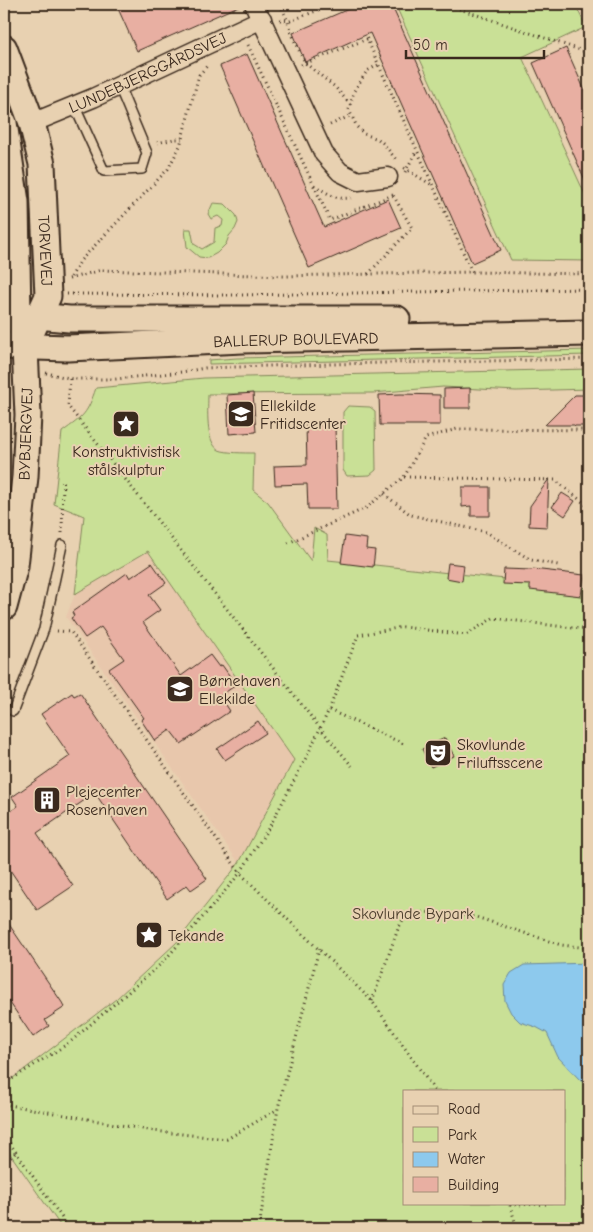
<svg xmlns="http://www.w3.org/2000/svg" width="593" height="1232" font-family="'Comic Neue',sans-serif">
<style>
.built{fill:#e8c7ac}
.green{fill:#c9e096;stroke:#82855a;fill-rule:evenodd}
.water{fill:#8dc9ed;stroke:#6c899a}
.building{fill:#e8afa2;stroke:#3b2a1e}
.lines{fill:none;stroke-linecap:round;stroke-linejoin:round}
.lane-casing{stroke:#3b2a1e;stroke-width:12}
.street-casing{stroke:#3b2a1e;stroke-width:21}
.secondary-casing{stroke:#3b2a1e;stroke-width:29}
.path{stroke:#3b2a1e;stroke-width:3;stroke-dasharray:1 4;stroke-linecap:butt}
.lane{stroke:#e8d1b1;stroke-width:9}
.street{stroke:#e8d1b1;stroke-width:18}
.secondary{stroke:#e8d1b1;stroke-width:25}
.labels{text-anchor:middle;stroke-width:4;stroke-linejoin:round;paint-order:stroke}
.street-label{font-size:16px;fill:#3b2a1e;stroke:#e8d1b1}
.poi-label{font-size:16px;fill:#3b2a1e;stroke:#e8d1b1;text-anchor:start}
.park-label{font-size:16px;fill:#493c2a;stroke:#e8d1b1}
</style>
<rect width="100%" height="100%" fill="#e8d1b1"/>
<filter id="ink" filterUnits="userSpaceOnUse"><feTurbulence type="fractalNoise" baseFrequency=".02" numOctaves="2"/><feDisplacementMap in="SourceGraphic" scale="10" xChannelSelector="R" yChannelSelector="G"/><feConvolveMatrix kernelMatrix="1 2 1 2 8 2 1 2 1" color-interpolation-filters="sRGB"/></filter>
<g filter="url(#ink)">
<polygon class="built" points="148,551 294,760 239,863 66,617 75,594"/>
<g class="green">
<polygon points="395,4 575,4 586,27 522,57 589,203 589,261 511,260"/>
<polygon points="213,203 225,204 236,215 238,222 235,229 229,236 226,244 217,253 208,258 199,257 187,247 185,229 191,229 194,244 202,249 214,242 215,228 222,226 223,220 218,216 211,219 208,214"/>
<polygon points="589,350 589,355 209,364 209,360 237,358"/>
<path d="M589,369V389L516,391L443,387L373,393L208,394C208,408 205,442 219,450C226,453 245,453 254,453L253,490L268,502L311,561L314,528L327,535L328,560L589,588V1228H62L4,1145V1085L116,999L177,942L239,863L294,760L148,551L75,594L84,516L54,504L62,432C84,416 87,414 96,388L204,378ZM404,1091H564V1203H404Z"/>
<polygon points="348,406 370,407 375,411 376,470 370,475 347,476 343,470 343,412"/>
</g>
<polygon class="water" points="589,963 589,1082 581,1081 558,1057 547,1033 536,1027 520,1022 511,1013 505,1001 504,985 511,973 524,965"/>
<g class="building">
<polygon points="116,4 150,4 152,9 165,4 243,4 137,51"/>
<polygon points="360,4 391,4 501,250 472,263 370,33 305,62 293,33"/>
<polygon points="566,48 589,100 589,189 533,63"/>
<polygon points="247,54 324,227 388,199 401,228 309,268 220,66"/>
<polygon points="470,388 470,408 444,408 444,389"/>
<polygon points="253,393 256,432 229,434 227,395"/>
<polygon points="401,394 440,395 440,425 380,425 379,395"/>
<polygon points="575,395 589,395 589,426 575,426 574,425 545,425"/>
<polygon points="306,425 335,425 337,509 308,509 307,484 275,485 274,466 307,465"/>
<polygon points="549,479 547,527 529,526 530,506"/>
<polygon points="462,487 490,487 490,516 471,516 471,506 462,507"/>
<polygon points="562,493 575,501 565,516 552,507"/>
<polygon points="345,536 367,539 366,549 375,550 373,567 341,563"/>
<polygon points="152,563 166,583 149,595 160,610 143,622 181,676 210,655 219,667 222,665 236,685 220,696 230,711 181,744 170,730 155,741 141,720 144,718 109,669 124,659 101,627 85,638 71,618 74,616 72,612 127,573 130,578"/>
<polygon points="448,563 464,565 462,581 446,578"/>
<polygon points="504,569 532,570 533,569 584,575 581,596 530,590 530,585 503,584"/>
<polygon points="72,693 74,696 80,693 207,879 191,890 187,885 167,899 95,793 37,833 73,886 37,910 4,861 4,816 18,806 12,797 70,756 41,714"/>
<polygon points="258,721 266,733 225,760 217,749"/>
<polygon points="445,738 454,756 431,767 422,749"/>
<polygon points="4,917 65,1007 45,1020 49,1026 33,1037 4,994"/>
</g>
<g class="lines">
<g class="lane-casing">
<g id="lane">
<polyline points="75,107 104,171 142,169 147,153 119,86"/>
<polyline points="13,711 44,629 62,545"/>
</g>
</g>
<g class="street-casing">
<g id="street">
<polyline points="254,4 324,154 340,172 358,181 388,177"/>
<path id="s1" d="M32,123L93,98L262,19"/>
</g>
</g>
<g class="secondary-casing">
<g id="secondary">
<path id="s2" d="M4,48L32,123L42,164L48,296L33,329"/>
<polyline points="4,123 16,202 18,316 25,348 28,415 25,477 15,566 4,607"/>
<polyline points="4,316 38,316 69,319 397,319"/>
<path id="s3" d="M4,346L68,348L243,340L589,333"/>
</g>
</g>
<g class="path">
<polyline points="232,4 235,13"/>
<polyline points="280,4 288,21 290,31 305,63 335,87 350,104"/>
<polyline points="445,4 589,53"/>
<polyline points="280,20 290,21 334,4"/>
<polyline points="248,45 330,220 393,195"/>
<polyline points="301,65 367,39 472,272"/>
<polyline points="378,65 367,71 354,91 349,110 357,127 364,134 378,139 384,144 397,161"/>
<polyline points="330,125 352,115"/>
<polyline points="157,143 174,139 182,139"/>
<polyline points="404,168 432,185"/>
<polyline points="405,172 417,150"/>
<path d="M314,185C328,193 334,200 351,198"/>
<polyline points="368,274 412,228 393,195"/>
<polyline points="71,277 81,260 168,169 180,146 199,75 208,65"/>
<polyline points="69,279 101,270 283,276 472,272 589,274"/>
<polyline points="67,294 237,295 589,289"/>
<polyline points="46,373 73,379 116,379 182,372 205,368 333,364 589,359"/>
<polyline points="70,379 68,406 320,728 352,766"/>
<polyline points="404,477 555,480 589,507"/>
<polyline points="384,494 411,515 486,532 531,560 558,565"/>
<polyline points="62,533 63,478"/>
<polyline points="288,543 366,508 404,477 426,438 457,429 589,430"/>
<polyline points="57,631 71,632 240,873 372,1001 435,1091"/>
<polyline points="329,710 406,745"/>
<polyline points="372,1001 398,929 406,914 426,912 476,917 561,945 589,948"/>
<polyline points="4,1084 69,1043 162,963 209,910 240,873 271,824 307,756 329,710 358,635 403,627 466,635 493,618 589,630"/>
<polyline points="4,1104 154,1131 227,1139 278,1109"/>
<polyline points="4,1135 69,1228"/>
<polyline points="4,1165 16,1152"/>
<polyline points="510,1205 546,1204"/>
<polyline points="510,1205 517,1228"/>
<polyline points="259,1228 278,1108 319,949"/>
</g>
<use href="#lane" class="lane"/>
<use href="#street" class="street"/>
<use href="#secondary" class="secondary"/>
</g>
</g>
<defs>
<g id="school-square" transform="scale(1.4375)"><rect x="-9" y="-9" width="18" height="18" rx="4" fill="#3b2a1e" stroke="#e8d1b1"/><path d="M0-5L7-2L0 1L-7-2ZM-4 1L0 2.5L4 1V4Q0 6-4 4Z" fill="#fff"/></g>
<g id="sight-square" transform="scale(1.4375)"><rect x="-9" y="-9" width="18" height="18" rx="4" fill="#3b2a1e" stroke="#e8d1b1"/><path d="M0-6L1.8-2.2L6-1.7L2.9 1.2L3.7 5.4L0 3.3L-3.7 5.4L-2.9 1.2L-6-1.7L-1.8-2.2Z" fill="#fff"/></g>
<g id="theatre-square" transform="scale(1.4375)"><rect x="-9" y="-9" width="18" height="18" rx="4" fill="#3b2a1e" stroke="#e8d1b1"/><path d="M-5-5.5Q0-4 5-5.5V0Q5 5 0 6Q-5 5-5 0ZM-3.3-2.5H-1v1.5H-3.3ZM1-2.5H3.3v1.5H1ZM-2.8 1Q0 5.5 2.8 1Z" fill="#fff"/></g>
<g id="building-square" transform="scale(1.4375)"><rect x="-9" y="-9" width="18" height="18" rx="4" fill="#3b2a1e" stroke="#e8d1b1"/><path d="M-4-6H4V6H1V3H-1V6H-4ZM-2.5-4.3h1.7v1.8h-1.7ZM.8-4.3h1.7v1.8H.8ZM-2.5-1h1.7V.8h-1.7ZM.8-1h1.7V.8H.8Z" fill="#fff"/></g>
</defs>
<g fill-rule="evenodd">
<use href="#school-square" x="241" y="414"/>
<use href="#sight-square" x="126" y="424"/>
<use href="#school-square" x="180" y="689"/>
<use href="#theatre-square" x="438" y="753"/>
<use href="#building-square" x="47" y="800"/>
<use href="#sight-square" x="149" y="935"/>
</g>
<g class="labels">
<g class="street-label">
<text dy="6" stroke="none"><textPath href="#s1" startOffset="126">LUNDEBJERGGÅRDSVEJ</textPath></text>
<text dy="6" stroke="none"><textPath href="#s2" startOffset="209">TORVEVEJ</textPath></text>
<text dy="6" stroke="none"><textPath href="#s3" startOffset="292">BALLERUP BOULEVARD</textPath></text>
<text transform="translate(25 434) rotate(-88)" y="6">BYBJERGVEJ</text>
</g>
<g class="poi-label">
<text x="260" y="411">Ellekilde<tspan x="260" dy="18">Fritidscenter</tspan></text>
<text x="126" y="457" text-anchor="middle">Konstruktivistisk<tspan x="126" dy="18">stålskulptur</tspan></text>
<text x="199" y="686">Børnehaven<tspan x="199" dy="18">Ellekilde</tspan></text>
<text x="457" y="750">Skovlunde<tspan x="457" dy="18">Friluftsscene</tspan></text>
<text x="66" y="797">Plejecenter<tspan x="66" dy="18">Rosenhaven</tspan></text>
<text x="168" y="941">Tekande</text>
</g>
<g class="park-label">
<text x="413" y="919">Skovlunde Bypark</text>
</g>
</g>
<rect width="593" height="1232" fill="none" stroke="#e8d1b1" stroke-width="20"/>
<rect x="10" y="10" width="573" height="1212" fill="none" stroke="#3b2a1e" stroke-width="2" filter="url(#ink)"/>
<rect x="403" y="1090" width="162" height="115" fill="#e8d1b1" stroke="#a38e76"/>
<rect x="413" y="1106" width="25" height="8" fill="#e8d1b1" stroke="#a38e76"/>
<text x="448" y="1114" font-size="15" fill="#3b2a1e">Road</text>
<rect x="413" y="1127" width="25" height="15" fill="#c9e096" stroke="#a38e76"/>
<text x="448" y="1140" font-size="15" fill="#3b2a1e">Park</text>
<rect x="413" y="1152" width="25" height="15" fill="#8dc9ed" stroke="#a38e76"/>
<text x="448" y="1164" font-size="15" fill="#3b2a1e">Water</text>
<rect x="413" y="1177" width="25" height="15" fill="#e8afa2" stroke="#a38e76"/>
<text x="448" y="1190" font-size="15" fill="#3b2a1e">Building</text>
<path d="M406 50v8h138v-8" fill="none" stroke="#3b2a1e" stroke-width="2.5"/>
<text x="413" y="50" font-size="15" fill="#3b2a1e" stroke="#e8d1b1" stroke-width="4" paint-order="stroke">50 m</text>
</svg>
